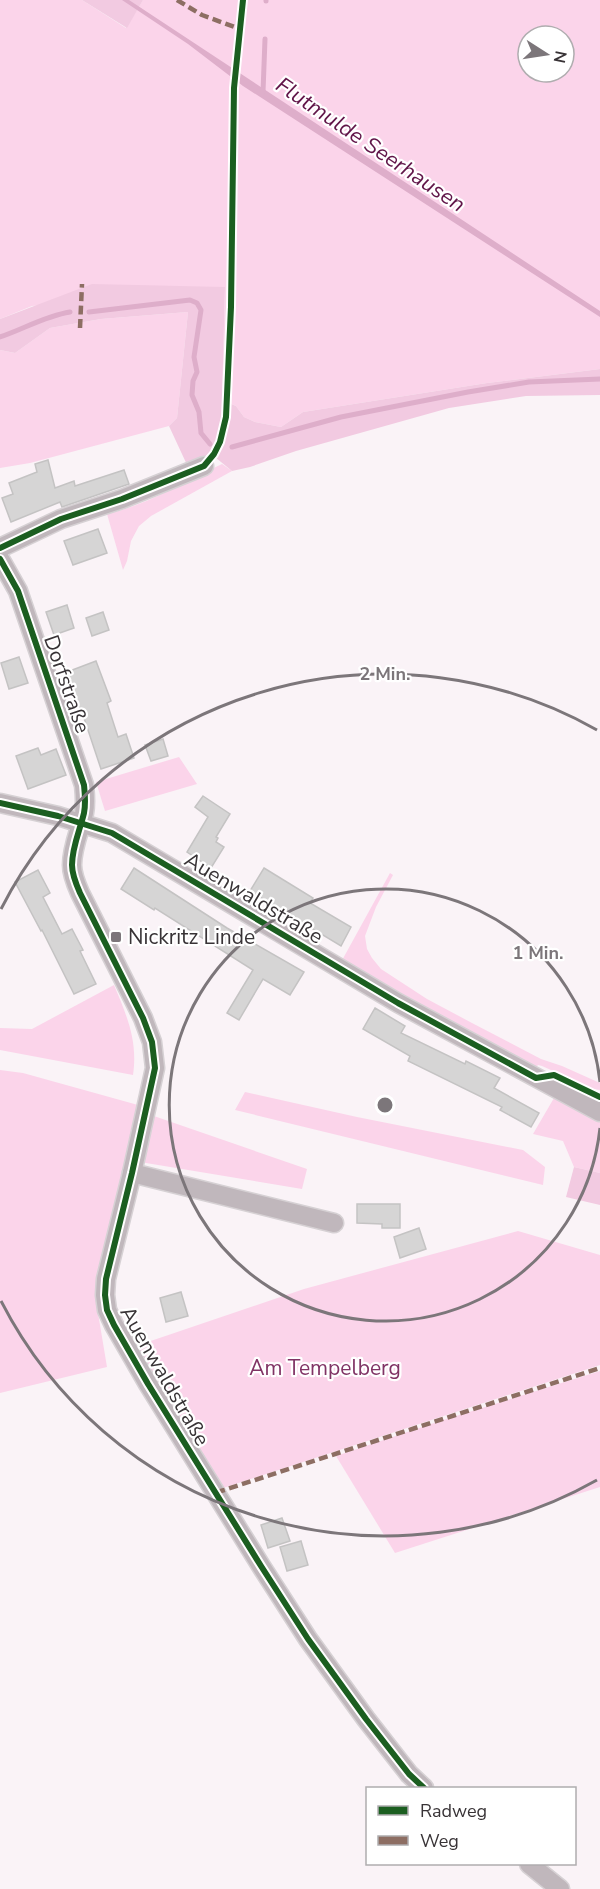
<svg xmlns="http://www.w3.org/2000/svg" width="600" height="1889" font-family="'Nunito Sans',sans-serif">
<style>
.green{fill:#fbd4ea;fill-rule:evenodd}
.forest{fill:#f2cae1}
.water{fill:#deaeca}
.lines{fill:none;stroke-linecap:round;stroke-linejoin:round}
.stream{stroke:#deaeca;stroke-width:5}
.building{fill:#d6d5d5;stroke:#c4c3c3;stroke-width:1.5}
.minor-casing{stroke:#d6d1d4;stroke-width:21}
.minor{stroke:#c0b7bc;stroke-width:18}
.quiet{stroke:#8d6e63;stroke-width:4.5;stroke-dasharray:9 4.5;stroke-linecap:butt}
.cycleway-casing{stroke:#fff;stroke-width:10}
.cycleway{stroke:#1b5e20;stroke-width:6}
.ring{fill:none;stroke:#7c767a;stroke-width:3}
.poi-dot{fill:#7c767a;stroke:#fff;stroke-width:2}
.labels{text-anchor:middle;stroke-width:4.5;stroke-linejoin:round;paint-order:stroke}
.street-label{font-size:21px;fill:#383336;stroke:#fff}
.poi-label{font-size:21px;fill:#383336;stroke:#fff;text-anchor:start}
.park-label{font-size:21px;fill:#803365;stroke:#fff}
.water-label{font-size:22px;font-style:italic;fill:#611549;stroke:#fff}
.centre{fill:#7c767a;stroke:#fff;stroke-width:3}
.ring-label{font-size:18px;text-anchor:middle;font-weight:bold;fill:#7c767a;stroke:#fff;stroke-width:4.5;stroke-linejoin:round;paint-order:stroke}
</style>
<rect width="100%" height="100%" fill="#faf3f7"/>
<g class="green">
<path d="M0,0H82L126,28L143,0H600V369L487,383L303,412L281,427L255,422L244,417L236,406L222,400L225,287L32,306L0,319ZM528,36H564V72H528Z"/>
<polygon points="188,312 177,418 169,426 30,463 0,468 0,350 15,353 50,328 101,319"/>
<path d="M222,464L232,471L151,516L139,526L131,541L127,561L123,570L107,514C145,506 186,481 222,464Z"/>
<polygon points="179,757 197,784 105,811 96,782"/>
<polygon points="390,873 393,875 376,907 365,936 367,949 372,958 381,969 427,999 472,1023 541,1059 562,1066 600,1083 600,1090 593,1089 542,1066 538,1065 535,1069 340,964"/>
<path d="M114,985C127,1016 138,1041 133,1075L0,1050V1028L32,1029Z"/>
<polygon points="0,1070 23,1073 138,1105 97,1276 96,1301 107,1367 0,1393"/>
<polygon points="245,1092 357,1117 523,1150 545,1167 543,1185 235,1110"/>
<polygon points="554,1098 600,1122 600,1173 574,1167 563,1141 533,1134"/>
<polygon points="151,1115 307,1169 302,1189 140,1162"/>
<polygon points="518,1231 600,1255 600,1365 220,1489 133,1347 304,1289"/>
<polygon points="600,1371 600,1487 395,1553 336,1456 440,1421"/>
</g>
<g class="forest">
<polygon points="82,0 143,0 127,28"/>
<polygon points="92,284 225,287 222,400 236,406 244,417 255,422 281,427 303,412 487,383 600,369 600,395 526,396 449,408 296,451 250,467 232,471 210,453 188,467 169,426 177,418 188,312 101,319 50,328 15,353 0,350 0,319"/>
<polygon points="574,1167 600,1173 600,1205 566,1197"/>
</g>
<polygon class="water" points="122,0 129,0 600,311 600,317 243,86 188,44"/>
<g class="lines">
<g class="stream">
<polyline points="266,1 266,0"/>
<polyline points="263,92 265,39"/>
<polyline points="89,312 190,300 197,303 201,310 194,357 197,372 193,381 192,395 199,412 201,433 210,444"/>
<path d="M0,337C24,329 45,316 70,312"/>
<polyline points="232,447 341,417 468,392 529,382 600,379"/>
</g>
</g>
<g class="building">
<polygon points="48,460 55,488 74,481 75,486 124,470 129,484 62,507 60,502 11,522 2,498 13,494 9,483 37,472 35,464"/>
<polygon points="98,529 107,553 73,565 64,541"/>
<polygon points="67,605 74,628 54,635 46,612"/>
<polygon points="103,612 109,630 92,636 86,618"/>
<polygon points="19,657 28,683 9,689 1,663"/>
<polygon points="96,661 111,701 107,703 118,737 126,734 134,758 101,769 82,712 77,702 76,702 67,672"/>
<polygon points="163,739 168,756 151,761 145,745"/>
<polygon points="38,748 41,755 56,749 66,775 28,789 16,756"/>
<polygon points="203,796 230,814 216,837 218,838 216,842 224,847 211,868 187,852 208,817 195,807"/>
<polygon points="134,868 227,928 304,972 290,995 263,979 239,1020 227,1013 253,970 155,908 154,910 121,889"/>
<polygon points="264,868 313,898 310,903 351,927 341,946 250,891"/>
<polygon points="38,870 50,893 43,897 62,934 72,929 83,950 80,951 96,984 74,994 42,930 41,931 15,882"/>
<polygon points="375,1008 405,1026 401,1033 465,1064 466,1061 500,1078 494,1088 539,1113 531,1127 500,1110 502,1107 408,1061 410,1056 363,1029"/>
<polygon points="357,1204 400,1204 400,1228 382,1228 382,1224 357,1223"/>
<polygon points="419,1228 426,1249 400,1258 394,1237"/>
<polygon points="181,1292 188,1316 166,1322 160,1298"/>
<polygon points="282,1518 290,1541 268,1548 261,1525"/>
<polygon points="301,1541 308,1565 287,1571 280,1547"/>
</g>
<g class="lines">
<g class="minor-casing">
<g id="minor">
<polyline points="0,548 61,519 122,499 204,466"/>
<path d="M0,559L18,591L84,785C85,795 86,803 84,813C80,830 72,847 72,865C72,874 76,884 80,893L143,1018L152,1042L155,1068L132,1173L106,1279L105,1295L107,1310L114,1325L148,1384L261,1566L308,1639L366,1719L409,1774L424,1788"/>
<polyline points="0,803 58,816 112,833 398,1003 600,1112"/>
<polyline points="132,1173 334,1223"/>
<polyline points="529,1864 560,1889"/>
</g>
</g>
<use href="#minor" class="minor"/>
<g class="quiet">
<polyline points="177,0 202,15 240,29"/>
<polyline points="80,328 82,284"/>
<polyline points="217,1494 221,1491 600,1368"/>
</g>
<g class="cycleway-casing">
<g id="cycleway">
<polyline points="0,548 61,519 122,499 204,466 214,454 220,442 226,417 231,307 234,88 243,0"/>
<path d="M0,559L18,591L84,785C85,795 86,803 84,813C80,830 72,847 72,865C72,874 76,884 80,893L143,1018L152,1042L155,1068L132,1173L106,1279L105,1295L107,1310L114,1325L148,1384L261,1566L308,1639L366,1719L409,1774L424,1788"/>
<polyline points="0,803 58,816 112,833 398,1003 536,1078 554,1075 600,1097"/>
</g>
</g>
<use href="#cycleway" class="cycleway"/>
</g>
<g class="ring">
<path d="M600 1128A216 216 0 1 1 600 1082"/>
<path d="M597 1480A431 431 0 0 1 1 1301M1 909A431 431 0 0 1 597 730"/>
</g>
<rect class="poi-dot" x="110" y="931" width="12" height="12" rx="3"/>
<g class="labels">
<g class="street-label">
<text transform="translate(67 684) rotate(71)" y="7">Dorfstraße</text>
<text transform="translate(254 898) rotate(31)" y="7">Auenwaldstraße</text>
<text transform="translate(165 1376) rotate(60)" y="7">Auenwaldstraße</text>
</g>
<g class="poi-label">
<text x="128" y="944">Nickritz Linde</text>
</g>
<g class="park-label">
<text x="325" y="1375">Am Tempelberg</text>
</g>
<g class="water-label">
<text transform="translate(371 144) rotate(34)" y="8">Flutmulde Seerhausen</text>
</g>
</g>
<circle cx="385" cy="1105" r="9" class="centre"/>
<g class="ring-label">
<text x="385" y="680">2 Min.</text>
<text x="538" y="959">1 Min.</text>
</g>
<rect x="366" y="1787" width="210" height="78" fill="#ffffff" stroke="#afadaf" stroke-width="1.5"/>
<rect x="378" y="1806" width="30" height="9" fill="#1b5e20" stroke="#afadaf" stroke-width="1.5"/>
<text x="420" y="1817" font-size="18" fill="#383336">Radweg</text>
<rect x="378" y="1836" width="30" height="9" fill="#8d6e63" stroke="#afadaf" stroke-width="1.5"/>
<text x="420" y="1847" font-size="18" fill="#383336">Weg</text>
<g transform="translate(546 54) rotate(102)"><circle r="28" fill="#ffffff" stroke="#afadaf" stroke-width="1.5"/>
<path d="M0-4.5L10 22L0 15L-10 22Z" fill="#7c767a"/>
<text y="-9" font-size="16" font-weight="bold" text-anchor="middle" fill="#383336">N</text>
</g>
</svg>
